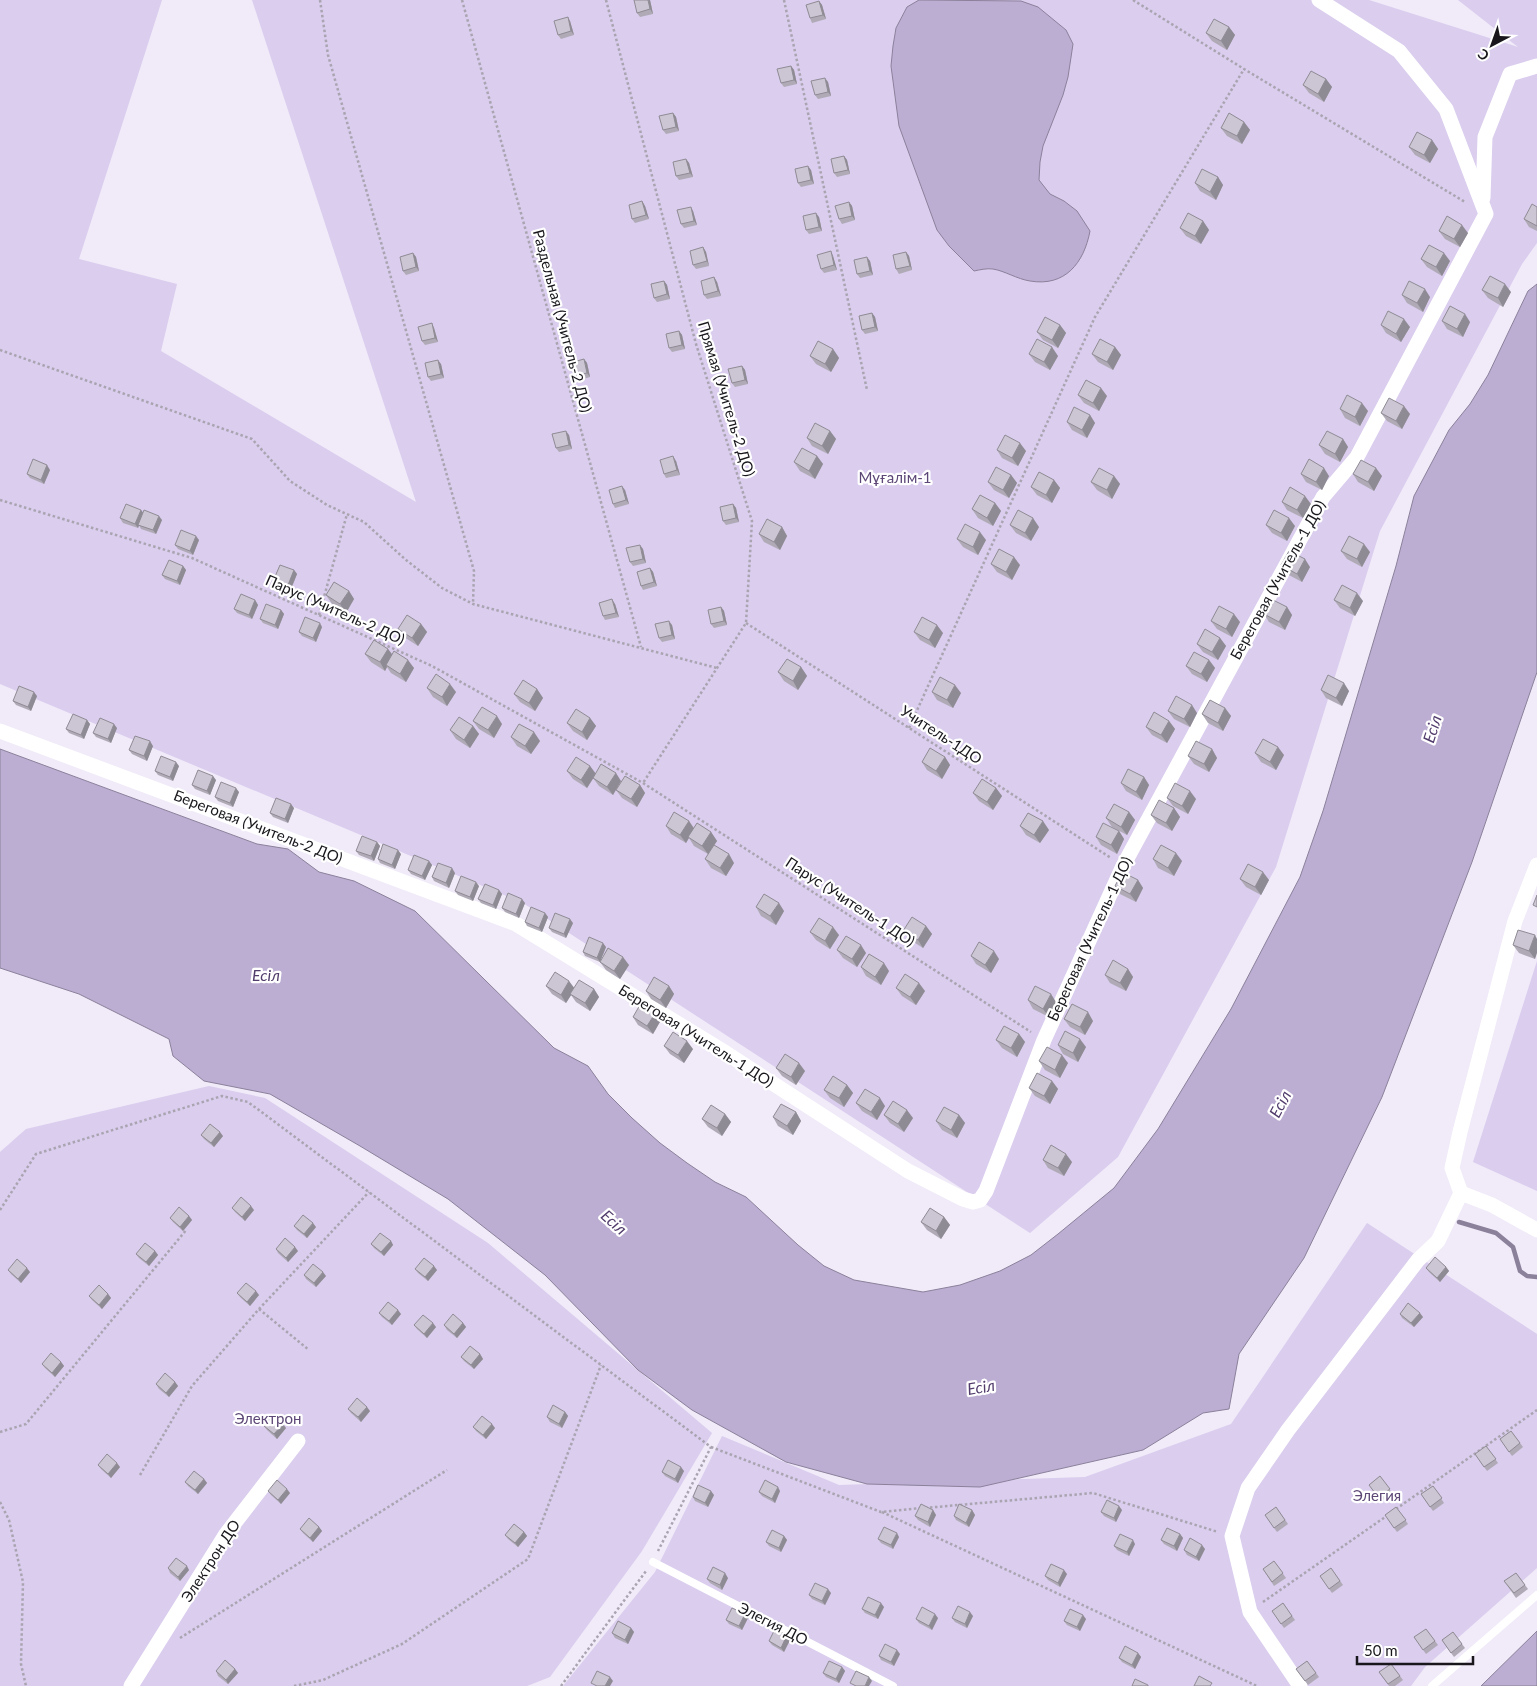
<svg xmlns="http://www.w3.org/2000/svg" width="1537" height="1686" font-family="Lato,sans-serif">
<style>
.green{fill:#dacdee}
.water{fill:#bcaed2;stroke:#8b819b}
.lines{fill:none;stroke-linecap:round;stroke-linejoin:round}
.stream{stroke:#8b819b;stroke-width:4.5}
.path{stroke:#a9a4b0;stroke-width:2.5;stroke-dasharray:2.5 2.5;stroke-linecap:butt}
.service{stroke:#fff;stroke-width:8}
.minor{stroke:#fff;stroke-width:15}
.wall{fill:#afaab6}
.shaded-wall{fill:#8f8b94}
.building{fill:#ccc6d4;stroke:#8f8b94}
.labels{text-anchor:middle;stroke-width:4.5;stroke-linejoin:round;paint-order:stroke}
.street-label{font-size:15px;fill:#19171c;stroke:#fff}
.park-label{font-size:15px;fill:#5c4777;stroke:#fff}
.water-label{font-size:16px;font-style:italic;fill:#513c6c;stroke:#fff}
</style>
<rect width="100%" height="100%" fill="#f0eaf9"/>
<g class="green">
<polygon points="0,0 162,0 79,259 177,284 161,351 416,502 252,0 1369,0 1518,47 1458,0 1537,0 1537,243 1522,264 1380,531 1276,867 1118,1157 1030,1233 523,903 0,684"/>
<polygon points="1537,961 1537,1191 1473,1162"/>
<polygon points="209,1086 265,1098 488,1243 712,1433 642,1551 550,1677 527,1686 0,1686 0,1152 26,1129"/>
<polygon points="1367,1223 1537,1334 1537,1568 1425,1667 1411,1686 563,1686 655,1572 722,1436 839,1485 1085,1477 1231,1424"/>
</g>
<g class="water">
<path d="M919,0L1021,1L1038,7L1066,30L1073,44L1068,77L1063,95L1043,146L1040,162L1039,180L1050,194L1064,201L1077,211L1090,231C1084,263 1065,287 1030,281C1017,279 1005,271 993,269C987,268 979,270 974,271L949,246L937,230L899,126L891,66L893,46L896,28L907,7Z"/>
<polygon points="1537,284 1537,672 1472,862 1382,1097 1304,1258 1239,1354 1229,1409 1203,1413 1143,1450 980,1487 867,1484 786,1462 692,1410 638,1370 545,1275 448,1199 360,1146 270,1094 204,1081 173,1056 169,1039 79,994 0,968 0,749 257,844 288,849 319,872 354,881 415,911 554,1048 588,1066 608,1094 632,1118 660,1143 687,1163 715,1182 746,1197 798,1245 824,1266 854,1280 923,1292 960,1285 1000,1271 1031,1255 1058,1234 1114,1188 1158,1129 1231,1009 1300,877 1323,811 1396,566 1414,496 1449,430 1470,404 1488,375 1528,291"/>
<polygon points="1537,1631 1537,1686 1481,1686"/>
</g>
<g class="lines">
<polyline class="stream" points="1459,1222 1496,1233 1513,1247 1520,1271 1527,1276 1537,1277"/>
<g class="path">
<polyline points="320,0 328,55 474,571 473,604"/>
<polyline points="462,0 641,647"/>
<polyline points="606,0 696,344 752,521 746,623 643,783"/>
<polyline points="784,0 867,390"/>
<polyline points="1133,0 1244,69 1465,202"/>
<polyline points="0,350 252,439 290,481 327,505 364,522 406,560 442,588 473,604 717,668"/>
<polyline points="0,500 192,558 432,666 643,783 1031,1032"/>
<polyline points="319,615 347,514"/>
<polyline points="746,623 1111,858"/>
<polyline points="909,728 1095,317 1244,69"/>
<polyline points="0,1210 36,1154 222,1096 248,1102 711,1447 658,1551"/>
<polyline points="259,1309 309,1350"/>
<polyline points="0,1432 26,1424 187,1229"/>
<polyline points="711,1447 881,1512 920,1508"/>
<polyline points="140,1475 192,1386 259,1309 369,1192"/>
<polyline points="0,1502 9,1520 23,1582 21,1664 26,1686"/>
<polyline points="925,1508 1093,1493 1218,1532"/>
<polyline points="1396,1509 1537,1410"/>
<polyline points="882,1512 1257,1686"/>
<polyline points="1263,1602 1388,1515"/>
<polyline points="180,1638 447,1470"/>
<polyline points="294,1686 323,1680 402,1644 528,1559 601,1365"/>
<polyline points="561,1686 646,1571"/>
</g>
<g class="service">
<polyline points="653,1562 893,1686"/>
<polyline points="1432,1686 1537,1595"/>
</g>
<g class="minor">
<polyline points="1483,198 1485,137 1510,74 1537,66"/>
<polyline points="0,731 516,924 726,1053 908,1171 963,1199 973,1202 980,1200 986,1191 1044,1040 1123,866 1323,497 1357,457 1486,214 1446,109 1399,51 1319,0"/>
<polyline points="1461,1193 1492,1205 1537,1230"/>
<polyline points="131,1686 226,1534 298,1441"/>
<polyline points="1300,1686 1250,1612 1232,1536 1248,1488 1288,1430 1418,1260 1438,1241 1461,1193 1452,1168 1460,1132 1515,921 1537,865"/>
</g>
</g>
<g class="wall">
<polygon points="650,0 653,14 640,17 637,13"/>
<polygon points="819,1 822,5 826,19 812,23 810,18"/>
<polygon points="570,21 574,35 561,39 558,35"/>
<polygon points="1229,27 1235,35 1227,50 1212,41 1206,33"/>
<polygon points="791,66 794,70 797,84 784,87 781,83"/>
<polygon points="1326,79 1332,87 1324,102 1309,93 1303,85"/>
<polygon points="828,82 831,96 818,99 815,95"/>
<polygon points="673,113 676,117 679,131 666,134 663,130"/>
<polygon points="1244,122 1250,130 1242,144 1227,136 1221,128"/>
<polygon points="1432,140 1438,149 1430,163 1415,155 1409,147"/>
<polygon points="844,156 847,160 850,174 837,177 834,173"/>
<polygon points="686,159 689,163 693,177 679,180 676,176"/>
<polygon points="811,170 814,184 801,187 798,183"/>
<polygon points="1218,177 1223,185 1216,200 1200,191 1195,183"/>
<polygon points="642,201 645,206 649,219 635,223 632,219"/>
<polygon points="849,202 852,206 855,220 842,224 839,219"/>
<polygon points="1537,207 1537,231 1529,227 1524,219"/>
<polygon points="693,211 697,225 684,228 681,224"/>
<polygon points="819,217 822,231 809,234 806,230"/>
<polygon points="1203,221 1209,230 1201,244 1186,236 1180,228"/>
<polygon points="1439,231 1468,233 1460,247 1445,239"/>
<polygon points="703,247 706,252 709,266 696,269 693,265"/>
<polygon points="906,252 909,256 912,270 899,274 896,269"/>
<polygon points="413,253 416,257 419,271 406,275 403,271"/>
<polygon points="833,256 837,270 824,273 821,269"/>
<polygon points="1421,259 1450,261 1442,276 1427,267"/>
<polygon points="870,261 873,275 860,278 857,274"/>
<polygon points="714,277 717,282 721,296 707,299 704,295"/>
<polygon points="664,281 667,285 670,299 657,302 654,298"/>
<polygon points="1482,290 1511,292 1503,307 1488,298"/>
<polygon points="1402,295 1430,297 1423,312 1407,303"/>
<polygon points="872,313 875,317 878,331 865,334 862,330"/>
<polygon points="1442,321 1470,322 1463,337 1447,329"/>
<polygon points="1060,325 1066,333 1058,348 1043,340 1037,332"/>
<polygon points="1381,325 1410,327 1401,342 1386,333"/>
<polygon points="434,328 438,342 425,345 422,341"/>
<polygon points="679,331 682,335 685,349 672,352 669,348"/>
<polygon points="1115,347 1121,355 1113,370 1098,362 1092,354"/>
<polygon points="833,349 839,358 831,372 816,364 810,356"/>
<polygon points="1029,354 1058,356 1050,370 1035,362"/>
<polygon points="584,359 587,363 590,377 577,381 574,376"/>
<polygon points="441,364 444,378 431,381 428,377"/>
<polygon points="742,366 745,370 748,384 735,387 732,383"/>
<polygon points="1078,395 1107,396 1099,411 1084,403"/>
<polygon points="1340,409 1368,411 1360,426 1345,418"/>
<polygon points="1381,413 1410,414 1402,429 1387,421"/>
<polygon points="1090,415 1095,423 1087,438 1072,430 1067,422"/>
<polygon points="830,431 836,439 828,454 812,446 807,438"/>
<polygon points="569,435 572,449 559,452 556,448"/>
<polygon points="1343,439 1348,447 1340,462 1325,454 1319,445"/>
<polygon points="997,450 1026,451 1018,466 1002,458"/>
<polygon points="817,456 823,464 815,479 800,471 794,462"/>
<polygon points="676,461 680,475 666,478 664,474"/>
<polygon points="50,470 44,484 30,478 27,474"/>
<polygon points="1301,474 1329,476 1322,490 1306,482"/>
<polygon points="1353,474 1382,476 1374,491 1358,482"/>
<polygon points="1011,475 1017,483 1009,498 994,490 988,482"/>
<polygon points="1114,476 1120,484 1112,499 1097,490 1091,482"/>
<polygon points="1054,480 1060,488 1052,503 1037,495 1031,487"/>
<polygon points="625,490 629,504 615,508 613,504"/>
<polygon points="1282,502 1311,504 1303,518 1287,510"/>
<polygon points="995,503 1001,511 993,526 978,518 972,509"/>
<polygon points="733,504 736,508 739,522 726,525 723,521"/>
<polygon points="141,510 143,513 162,520 156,534 141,529 139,525 138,528 123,523 120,518"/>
<polygon points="1010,525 1039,527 1031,541 1016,533"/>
<polygon points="1266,525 1295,526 1287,541 1272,533"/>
<polygon points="782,527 787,536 780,550 764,542 759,534"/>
<polygon points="957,539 986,540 978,555 963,547"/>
<polygon points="199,540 193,555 178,549 175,545"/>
<polygon points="643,549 646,563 633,566 630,562"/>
<polygon points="1341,551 1370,552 1362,567 1347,559"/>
<polygon points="991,564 1020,565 1012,580 997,572"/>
<polygon points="1281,565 1310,567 1302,582 1287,574"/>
<polygon points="183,566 186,570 180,585 165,579 162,575"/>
<polygon points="650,568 653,572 657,586 643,590 641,586"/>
<polygon points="294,570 297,574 291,589 277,583 274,579"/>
<polygon points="349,591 354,599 346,613 332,604 326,595"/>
<polygon points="255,600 258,605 252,619 237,613 234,609"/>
<polygon points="1334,600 1363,601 1355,616 1340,608"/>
<polygon points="615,604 619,617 605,620 603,616"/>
<polygon points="721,607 724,611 727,625 714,628 711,624"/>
<polygon points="1287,607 1292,615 1285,630 1269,622 1264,614"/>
<polygon points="281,610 284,614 278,629 263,623 260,619"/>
<polygon points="1211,621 1240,622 1232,637 1217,629"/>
<polygon points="421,624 427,632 418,646 404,637 398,629"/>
<polygon points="672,625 675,639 662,642 659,638"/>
<polygon points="322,627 316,642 302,636 299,632"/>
<polygon points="914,632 943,633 935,648 920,640"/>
<polygon points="1220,638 1226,646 1218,660 1203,652 1197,644"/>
<polygon points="388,649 392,654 414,668 406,682 391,673 387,667 385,671 371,662 365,654"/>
<polygon points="1209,660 1215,668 1207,682 1192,674 1186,666"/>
<polygon points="801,667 807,676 798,690 784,681 778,672"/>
<polygon points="427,688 456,692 447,706 433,697"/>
<polygon points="537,689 543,698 535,711 520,702 514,694"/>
<polygon points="1321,690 1349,691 1342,706 1326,698"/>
<polygon points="932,692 961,693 953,708 937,700"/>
<polygon points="37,696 31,711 16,705 13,701"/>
<polygon points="1225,708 1231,716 1223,731 1208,723 1202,714"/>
<polygon points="1168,711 1197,713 1190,727 1174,719"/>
<polygon points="590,718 596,726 587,740 573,731 567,723"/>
<polygon points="87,720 90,724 84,739 69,733 66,729"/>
<polygon points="473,721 502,724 494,738 479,729"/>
<polygon points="1169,721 1175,729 1167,743 1152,735 1146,727"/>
<polygon points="473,726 479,734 470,748 456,739 450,730"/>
<polygon points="117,728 111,743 96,737 93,733"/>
<polygon points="511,737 540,741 531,754 517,746"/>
<polygon points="153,746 147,761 132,754 129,750"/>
<polygon points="1212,749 1217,758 1209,772 1194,764 1188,756"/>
<polygon points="1255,753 1284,755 1276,770 1261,762"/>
<polygon points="945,757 950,765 942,779 927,770 922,762"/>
<polygon points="179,766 173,781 158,775 155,771"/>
<polygon points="590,766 595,773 621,781 613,795 599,786 593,778 587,788 573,779 567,771"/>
<polygon points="1144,777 1149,785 1142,800 1126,791 1121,783"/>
<polygon points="216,780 210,795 195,789 192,785"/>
<polygon points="640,785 645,793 637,807 622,798 616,790"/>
<polygon points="996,788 1002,796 993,810 979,801 973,793"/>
<polygon points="239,792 233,807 218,801 215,797"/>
<polygon points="1167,798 1196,799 1188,814 1173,806"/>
<polygon points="294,808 288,823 273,817 270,813"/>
<polygon points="1174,808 1180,817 1172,831 1157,823 1151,815"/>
<polygon points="1129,812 1135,820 1127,835 1112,827 1106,818"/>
<polygon points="689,821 694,828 711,832 717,841 708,854 694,846 689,838 686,843 671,834 666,826"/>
<polygon points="1020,826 1049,830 1040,843 1026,835"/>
<polygon points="1119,831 1124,839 1117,854 1101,845 1096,837"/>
<polygon points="377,842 380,846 374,861 359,855 356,851"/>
<polygon points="401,854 395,869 380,863 378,859"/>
<polygon points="705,859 734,863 726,876 711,868"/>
<polygon points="1153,859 1182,861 1174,876 1158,868"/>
<polygon points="429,861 432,865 425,880 411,874 408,870"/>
<polygon points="455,873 449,888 434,881 432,877"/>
<polygon points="1240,879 1269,880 1261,895 1246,887"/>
<polygon points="1138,880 1143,888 1136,902 1120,894 1115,886"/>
<polygon points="479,886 473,901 458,895 455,891"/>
<polygon points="499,890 502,894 496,909 481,903 478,899"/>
<polygon points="525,903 519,918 505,912 502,908"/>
<polygon points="756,907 784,911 776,925 761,916"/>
<polygon points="545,913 548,917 542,932 527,926 525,922"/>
<polygon points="573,923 566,938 552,932 549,928"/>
<polygon points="926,926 932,934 923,948 909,939 903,931"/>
<polygon points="810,932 839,935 830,949 816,940"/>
<polygon points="1537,939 1535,959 1519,953 1513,945"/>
<polygon points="606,947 600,962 629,965 620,979 606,970 600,962 585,956 583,952"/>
<polygon points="837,950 866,953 857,967 843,958"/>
<polygon points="971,956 999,959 991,973 976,964"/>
<polygon points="861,967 889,971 881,985 866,976"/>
<polygon points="1128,969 1133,977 1126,991 1110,983 1105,975"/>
<polygon points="546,986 594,989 599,997 590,1011 576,1002 571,995 566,1003 552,994"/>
<polygon points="669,986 674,994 666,1008 651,999 646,991"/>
<polygon points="896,988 925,991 916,1005 902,996"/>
<polygon points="1028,1000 1056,1002 1049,1017 1033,1009"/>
<polygon points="656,1012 661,1020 653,1034 638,1025 633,1017"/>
<polygon points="1064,1019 1093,1021 1085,1035 1070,1027"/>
<polygon points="1019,1034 1025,1042 1017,1057 1002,1048 996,1040"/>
<polygon points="1058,1045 1086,1047 1078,1062 1063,1054"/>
<polygon points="664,1046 693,1049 684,1063 670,1054"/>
<polygon points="1039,1061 1068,1063 1060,1078 1045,1070"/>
<polygon points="776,1068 805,1071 796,1085 782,1076"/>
<polygon points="1052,1081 1058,1089 1050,1104 1035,1096 1029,1088"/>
<polygon points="847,1085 853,1093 844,1107 830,1098 824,1090"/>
<polygon points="856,1103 885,1106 877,1120 862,1111"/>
<polygon points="796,1112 801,1121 793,1135 778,1126 773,1117"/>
<polygon points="725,1114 731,1122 722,1136 708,1127 702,1119"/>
<polygon points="884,1115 913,1118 904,1132 890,1123"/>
<polygon points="959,1115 965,1123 957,1138 942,1130 936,1121"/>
<polygon points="201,1135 223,1136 214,1147 204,1139"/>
<polygon points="1043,1160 1072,1162 1064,1176 1048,1168"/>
<polygon points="232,1208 254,1210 245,1221 235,1212"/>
<polygon points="189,1216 192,1220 183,1231 173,1222 170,1218"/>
<polygon points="944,1217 950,1225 941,1239 927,1230 921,1222"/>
<polygon points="294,1226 316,1227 307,1238 297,1230"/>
<polygon points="391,1241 393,1245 384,1256 374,1248 371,1244"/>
<polygon points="276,1249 298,1251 288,1262 278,1253"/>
<polygon points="155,1251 158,1255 149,1266 139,1258 136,1254"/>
<polygon points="1446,1267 1449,1271 1440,1282 1429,1272 1426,1268"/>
<polygon points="415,1269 437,1270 428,1281 418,1273"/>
<polygon points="8,1270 30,1272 21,1283 11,1274"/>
<polygon points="304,1275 326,1276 316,1287 306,1279"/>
<polygon points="237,1293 259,1295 250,1306 240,1297"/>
<polygon points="108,1294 111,1298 102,1309 92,1300 89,1296"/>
<polygon points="379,1313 401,1314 392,1325 382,1317"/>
<polygon points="1400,1314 1423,1317 1414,1327 1402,1318"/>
<polygon points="463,1323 466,1327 457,1338 447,1330 444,1325"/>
<polygon points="414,1325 436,1327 427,1338 417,1329"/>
<polygon points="480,1354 483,1359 474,1369 464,1361 461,1357"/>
<polygon points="61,1362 64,1366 55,1377 45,1368 42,1364"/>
<polygon points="175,1382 178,1386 169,1397 159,1389 156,1384"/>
<polygon points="348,1409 370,1411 361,1422 351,1413"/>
<polygon points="565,1412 568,1416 562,1428 550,1422 547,1417"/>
<polygon points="264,1426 286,1428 277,1439 267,1430"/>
<polygon points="473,1427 495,1428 486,1439 476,1431"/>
<polygon points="1511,1431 1523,1447 1512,1456 1500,1439"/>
<polygon points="1486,1446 1498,1463 1487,1471 1475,1454"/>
<polygon points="98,1465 120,1467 111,1478 101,1469"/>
<polygon points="684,1471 678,1483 665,1476 662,1472"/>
<polygon points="1380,1476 1392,1493 1381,1501 1369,1485"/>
<polygon points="204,1479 207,1483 198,1494 188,1486 185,1482"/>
<polygon points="1433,1486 1444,1503 1433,1511 1421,1494"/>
<polygon points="268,1491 290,1493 281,1504 271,1495"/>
<polygon points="780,1491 775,1503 762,1496 759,1492"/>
<polygon points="714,1495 708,1507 695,1501 693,1497"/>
<polygon points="1276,1507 1288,1524 1277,1532 1265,1515"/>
<polygon points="1396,1507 1408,1524 1397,1532 1385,1515"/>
<polygon points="933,1510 936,1515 930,1527 918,1520 915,1516"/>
<polygon points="972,1510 975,1515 969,1527 956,1520 954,1516"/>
<polygon points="1122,1510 1116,1522 1104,1516 1101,1512"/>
<polygon points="319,1527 322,1531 313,1542 303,1533 300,1529"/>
<polygon points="524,1532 527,1536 518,1547 508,1539 505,1535"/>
<polygon points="1180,1534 1183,1538 1177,1551 1164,1544 1161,1540"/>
<polygon points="784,1536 787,1540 781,1552 769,1546 766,1542"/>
<polygon points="899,1537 893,1549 881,1543 878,1539"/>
<polygon points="1135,1544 1129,1556 1117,1550 1114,1546"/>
<polygon points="1205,1549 1199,1561 1187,1555 1184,1550"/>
<polygon points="1274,1561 1286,1578 1274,1586 1263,1569"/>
<polygon points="168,1568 189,1570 180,1581 170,1573"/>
<polygon points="1331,1568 1343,1585 1332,1593 1320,1576"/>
<polygon points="1516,1573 1528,1589 1516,1598 1504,1581"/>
<polygon points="1067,1574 1060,1587 1048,1580 1045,1576"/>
<polygon points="728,1578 722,1590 710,1583 707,1579"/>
<polygon points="831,1593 825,1605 812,1599 809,1595"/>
<polygon points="1283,1603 1295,1620 1284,1628 1272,1611"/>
<polygon points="884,1607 878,1619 865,1613 862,1609"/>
<polygon points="973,1616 967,1628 955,1622 952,1618"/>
<polygon points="748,1618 742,1630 729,1624 726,1620"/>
<polygon points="938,1618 932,1630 919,1623 916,1619"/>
<polygon points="1086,1619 1080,1631 1067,1625 1064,1621"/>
<polygon points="631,1628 634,1632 628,1644 615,1638 612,1633"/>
<polygon points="1426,1629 1438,1645 1426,1654 1414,1637"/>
<polygon points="1453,1632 1465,1648 1454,1657 1442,1640"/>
<polygon points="787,1635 790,1640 784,1652 772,1645 769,1641"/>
<polygon points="1138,1653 1141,1657 1135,1669 1122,1662 1119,1658"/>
<polygon points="900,1654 894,1666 881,1660 879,1656"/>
<polygon points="1307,1661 1319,1677 1308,1685 1296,1669"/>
<polygon points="1391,1664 1403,1680 1395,1686 1389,1686 1379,1672"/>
<polygon points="842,1667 845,1671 839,1683 826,1677 823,1673"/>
<polygon points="235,1669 238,1673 228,1684 218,1676 216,1671"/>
</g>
<g class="shaded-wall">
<polygon points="648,0 650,0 653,14 650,9"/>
<polygon points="819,1 822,5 826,19 823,15"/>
<polygon points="568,17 570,21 574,35 571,31"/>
<polygon points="1229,27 1235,35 1227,50 1221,41"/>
<polygon points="791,66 794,70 797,84 794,80"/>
<polygon points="825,78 828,82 831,96 828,92"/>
<polygon points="1326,79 1332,87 1324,102 1318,94"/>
<polygon points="673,113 676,117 679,131 676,127"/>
<polygon points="1244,122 1250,130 1242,144 1237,136"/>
<polygon points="1432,140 1438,149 1430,163 1424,155"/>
<polygon points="844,156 847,160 850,174 848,170"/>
<polygon points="686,159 689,163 693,177 690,173"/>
<polygon points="808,166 811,170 814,184 811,180"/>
<polygon points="1218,177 1223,185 1216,200 1210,192"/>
<polygon points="642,201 645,206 649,219 646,215"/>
<polygon points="849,202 852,206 855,220 852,216"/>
<polygon points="691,207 693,211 697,225 694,221"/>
<polygon points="816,213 819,217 822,231 819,227"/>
<polygon points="1203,221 1209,230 1201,244 1195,236"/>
<polygon points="1462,225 1468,233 1460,247 1454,239"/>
<polygon points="703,247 706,252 709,266 707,261"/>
<polygon points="831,251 833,256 837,270 834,265"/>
<polygon points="906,252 909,256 912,270 910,266"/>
<polygon points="413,253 416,257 419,271 416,267"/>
<polygon points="1444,253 1450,261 1442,276 1436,267"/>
<polygon points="867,257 870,261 873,275 870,271"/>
<polygon points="714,277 717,282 721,296 718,291"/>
<polygon points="664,281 667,285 670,299 667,294"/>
<polygon points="1505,284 1511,292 1503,307 1498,298"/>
<polygon points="1425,289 1430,297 1423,312 1417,303"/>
<polygon points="872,313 875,317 878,331 875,327"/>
<polygon points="1465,314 1470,322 1463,337 1457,329"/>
<polygon points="1404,319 1410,327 1401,342 1396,334"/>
<polygon points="432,323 434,328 438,342 435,338"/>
<polygon points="1060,325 1066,333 1058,348 1052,340"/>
<polygon points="679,331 682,335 685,349 682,345"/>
<polygon points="1052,347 1058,356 1050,370 1044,362"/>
<polygon points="1115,347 1121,355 1113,370 1107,362"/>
<polygon points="833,349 839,358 831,372 825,364"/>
<polygon points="584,359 587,363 590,377 587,373"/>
<polygon points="438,360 441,364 444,378 441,374"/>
<polygon points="742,366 745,370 748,384 745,380"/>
<polygon points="1101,388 1107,396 1099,411 1093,403"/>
<polygon points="1362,403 1368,411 1360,426 1355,417"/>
<polygon points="1404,406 1410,414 1402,429 1396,421"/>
<polygon points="1090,415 1095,423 1087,438 1082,430"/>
<polygon points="566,431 569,435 572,449 569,445"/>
<polygon points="830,431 836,439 828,454 822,446"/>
<polygon points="1343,439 1348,447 1340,462 1335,454"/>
<polygon points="1020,443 1026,451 1018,466 1012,458"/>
<polygon points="673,456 676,461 680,475 677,470"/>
<polygon points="817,456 823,464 815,479 809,471"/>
<polygon points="47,465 50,470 44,484 41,480"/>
<polygon points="1324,468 1329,476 1322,490 1316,482"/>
<polygon points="1376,468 1382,476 1374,491 1368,482"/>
<polygon points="1011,475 1017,483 1009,498 1003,490"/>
<polygon points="1114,476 1120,484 1112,499 1107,490"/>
<polygon points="1054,480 1060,488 1052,503 1046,495"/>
<polygon points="622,486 625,490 629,504 626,500"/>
<polygon points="1305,496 1311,504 1303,518 1297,510"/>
<polygon points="995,503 1001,511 993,526 987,518"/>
<polygon points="733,504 736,508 739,522 736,518"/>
<polygon points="141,510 144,514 138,528 135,524"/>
<polygon points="159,516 162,520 156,534 153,530"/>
<polygon points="1033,518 1039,527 1031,541 1025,533"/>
<polygon points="1289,518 1295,526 1287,541 1281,533"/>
<polygon points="782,527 787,536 780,550 774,542"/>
<polygon points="980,532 986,540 978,555 973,547"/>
<polygon points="196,536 199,540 193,555 190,551"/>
<polygon points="1364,544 1370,552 1362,567 1357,559"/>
<polygon points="640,545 643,549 646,563 643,559"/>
<polygon points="1014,557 1020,565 1012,580 1006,572"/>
<polygon points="1305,559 1310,567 1302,582 1297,574"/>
<polygon points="183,566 186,570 180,585 177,581"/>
<polygon points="650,568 653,572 657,586 654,582"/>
<polygon points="294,570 297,574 291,589 288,585"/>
<polygon points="349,591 354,599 346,613 340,604"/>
<polygon points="1357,593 1363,601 1355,616 1350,608"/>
<polygon points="612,599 615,604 619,617 616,613"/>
<polygon points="255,600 258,605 252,619 249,615"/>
<polygon points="721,607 724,611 727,625 724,621"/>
<polygon points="1287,607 1292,615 1285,630 1279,622"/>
<polygon points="281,610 284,614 278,629 275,625"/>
<polygon points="1234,614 1240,622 1232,637 1226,629"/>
<polygon points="669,621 672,625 675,639 672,635"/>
<polygon points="320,623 322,627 316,642 313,638"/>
<polygon points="421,624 427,632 418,646 412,638"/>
<polygon points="937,625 943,633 935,648 929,640"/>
<polygon points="1220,638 1226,646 1218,660 1212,652"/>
<polygon points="388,649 394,657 386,665 387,667 385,671 380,662"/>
<polygon points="408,660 414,668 406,682 400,674"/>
<polygon points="1209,660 1215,668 1207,682 1201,674"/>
<polygon points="801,667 807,676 798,690 793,681"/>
<polygon points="1344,683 1349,691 1342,706 1336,698"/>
<polygon points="450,684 456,692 447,706 442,697"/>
<polygon points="955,685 961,693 953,708 947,700"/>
<polygon points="537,689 543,698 535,711 529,703"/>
<polygon points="34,692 37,696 31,711 28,707"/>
<polygon points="1192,705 1197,713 1190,727 1184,719"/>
<polygon points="1225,708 1231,716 1223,731 1218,723"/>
<polygon points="497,716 502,724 494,738 488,730"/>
<polygon points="590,718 596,726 587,740 582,732"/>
<polygon points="87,720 90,724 84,739 81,735"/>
<polygon points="1169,721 1175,729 1167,743 1161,735"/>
<polygon points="114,724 117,728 111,743 108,739"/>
<polygon points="473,726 479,734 470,748 464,740"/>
<polygon points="534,732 540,741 531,754 525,746"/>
<polygon points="150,741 153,746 147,761 144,756"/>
<polygon points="1278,747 1284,755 1276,770 1270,762"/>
<polygon points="1212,749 1217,758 1209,772 1204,764"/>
<polygon points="945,757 950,765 942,779 936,771"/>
<polygon points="176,762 179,766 173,781 170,777"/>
<polygon points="590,766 596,774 587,788 581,780"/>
<polygon points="616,773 621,781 613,795 607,787"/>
<polygon points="213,776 216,780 210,795 207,791"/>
<polygon points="1144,777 1149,785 1142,800 1136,792"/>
<polygon points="640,785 645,793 637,807 631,799"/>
<polygon points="236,788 239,792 233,807 230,803"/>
<polygon points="996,788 1002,796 993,810 987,802"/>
<polygon points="1190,791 1196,799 1188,814 1182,806"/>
<polygon points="291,804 294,808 288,823 285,819"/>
<polygon points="1174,808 1180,817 1172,831 1166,823"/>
<polygon points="1129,812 1135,820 1127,835 1121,827"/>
<polygon points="689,821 694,829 686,843 680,835"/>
<polygon points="1043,821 1049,830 1040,843 1034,835"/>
<polygon points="1119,831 1124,839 1117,854 1111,845"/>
<polygon points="711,832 717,841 708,854 702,846"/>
<polygon points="377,842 380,846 374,861 371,856"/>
<polygon points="398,850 401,854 395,869 392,865"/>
<polygon points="1176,853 1182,861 1174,876 1168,868"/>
<polygon points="729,854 734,863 726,876 720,868"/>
<polygon points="429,861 432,865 425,880 422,876"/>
<polygon points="452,868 455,873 449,888 446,883"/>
<polygon points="1263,872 1269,880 1261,895 1255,887"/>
<polygon points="1138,880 1143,888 1136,902 1130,894"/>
<polygon points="476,882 479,886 473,901 470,897"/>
<polygon points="499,890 502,894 496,909 493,905"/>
<polygon points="522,899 525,903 519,918 516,914"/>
<polygon points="779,903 784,911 776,925 770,916"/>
<polygon points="545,913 548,917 542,932 539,928"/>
<polygon points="570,919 573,923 566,938 564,934"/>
<polygon points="926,926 932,934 923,948 918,940"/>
<polygon points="833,927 839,935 830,949 825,941"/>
<polygon points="1535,935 1537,939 1537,953 1535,959 1529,951"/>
<polygon points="603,943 606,947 600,962 597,958"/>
<polygon points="861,945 866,953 857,967 852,959"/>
<polygon points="994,951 999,959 991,973 985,965"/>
<polygon points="623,957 629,965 620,979 614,971"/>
<polygon points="884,963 889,971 881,985 875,977"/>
<polygon points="1128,969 1133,977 1126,991 1120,983"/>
<polygon points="569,981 575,989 566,1003 561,995"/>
<polygon points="919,983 925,991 916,1005 910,997"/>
<polygon points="669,986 674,994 666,1008 660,1000"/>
<polygon points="594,989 599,997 590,1011 585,1003"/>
<polygon points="1051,994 1056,1002 1049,1017 1043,1009"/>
<polygon points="656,1012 661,1020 653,1034 647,1026"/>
<polygon points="1088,1012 1093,1021 1085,1035 1080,1027"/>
<polygon points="1019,1034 1025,1042 1017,1057 1011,1048"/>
<polygon points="1080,1039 1086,1047 1078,1062 1073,1053"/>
<polygon points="687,1041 693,1049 684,1063 678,1055"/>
<polygon points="1062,1055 1068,1063 1060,1078 1055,1070"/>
<polygon points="799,1063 805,1071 796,1085 791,1077"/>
<polygon points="1052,1081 1058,1089 1050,1104 1044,1096"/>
<polygon points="847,1085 853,1093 844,1107 839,1098"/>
<polygon points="880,1098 885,1106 877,1120 871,1112"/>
<polygon points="907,1110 913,1118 904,1132 898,1124"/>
<polygon points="796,1112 801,1121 793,1135 787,1126"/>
<polygon points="725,1114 731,1122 722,1136 717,1128"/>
<polygon points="959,1115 965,1123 957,1138 951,1130"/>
<polygon points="220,1132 223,1136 214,1147 211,1143"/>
<polygon points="1066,1154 1072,1162 1064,1176 1058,1168"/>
<polygon points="251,1206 254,1210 245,1221 242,1217"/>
<polygon points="189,1216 192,1220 183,1231 180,1227"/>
<polygon points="944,1217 950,1225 941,1239 936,1231"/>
<polygon points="313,1223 316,1227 307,1238 304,1234"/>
<polygon points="391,1241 393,1245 384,1256 381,1252"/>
<polygon points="295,1247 298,1251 288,1262 286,1258"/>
<polygon points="155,1251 158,1255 149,1266 146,1262"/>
<polygon points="434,1266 437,1270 428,1281 425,1277"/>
<polygon points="1446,1267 1449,1271 1440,1282 1437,1278"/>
<polygon points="27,1268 30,1272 21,1283 18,1279"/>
<polygon points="323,1272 326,1276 316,1287 314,1283"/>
<polygon points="256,1291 259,1295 250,1306 247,1302"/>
<polygon points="108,1294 111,1298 102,1309 99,1305"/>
<polygon points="398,1310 401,1314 392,1325 389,1321"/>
<polygon points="1420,1313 1423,1317 1414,1327 1411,1323"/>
<polygon points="433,1323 436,1327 427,1338 424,1334"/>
<polygon points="463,1323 466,1327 457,1338 454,1334"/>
<polygon points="480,1354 483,1359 474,1369 471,1365"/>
<polygon points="61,1362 64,1366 55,1377 52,1373"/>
<polygon points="175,1382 178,1386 169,1397 166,1393"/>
<polygon points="367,1407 370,1411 361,1422 358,1417"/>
<polygon points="565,1412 568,1416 562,1428 559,1424"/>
<polygon points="283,1424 286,1428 277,1439 274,1434"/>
<polygon points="492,1424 495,1428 486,1439 483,1435"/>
<polygon points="117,1463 120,1467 111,1478 108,1474"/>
<polygon points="681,1467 684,1471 678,1483 675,1479"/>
<polygon points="204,1479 207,1483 198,1494 195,1490"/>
<polygon points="778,1487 780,1491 775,1503 772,1499"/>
<polygon points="287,1489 290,1493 281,1504 278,1500"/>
<polygon points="711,1491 714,1495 708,1507 705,1503"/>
<polygon points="1119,1506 1122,1510 1116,1522 1114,1518"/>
<polygon points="933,1510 936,1515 930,1527 928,1522"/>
<polygon points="972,1510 975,1515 969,1527 966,1523"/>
<polygon points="319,1527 322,1531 313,1542 310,1538"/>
<polygon points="524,1532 527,1536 518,1547 515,1543"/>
<polygon points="897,1533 899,1537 893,1549 891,1545"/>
<polygon points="1180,1534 1183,1538 1177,1551 1174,1546"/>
<polygon points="784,1536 787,1540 781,1552 779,1548"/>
<polygon points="1133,1540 1135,1544 1129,1556 1127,1552"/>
<polygon points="1202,1545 1205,1549 1199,1561 1196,1557"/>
<polygon points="187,1566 189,1570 180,1581 178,1577"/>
<polygon points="1064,1570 1067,1574 1060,1587 1058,1583"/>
<polygon points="725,1573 728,1578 722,1590 720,1585"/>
<polygon points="828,1589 831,1593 825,1605 822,1601"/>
<polygon points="881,1603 884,1607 878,1619 875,1615"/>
<polygon points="970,1612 973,1616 967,1628 965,1624"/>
<polygon points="745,1614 748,1618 742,1630 739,1626"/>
<polygon points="935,1614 938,1618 932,1630 929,1626"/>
<polygon points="1083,1615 1086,1619 1080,1631 1077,1627"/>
<polygon points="631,1628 634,1632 628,1644 625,1640"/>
<polygon points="787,1635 790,1640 784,1652 781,1648"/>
<polygon points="897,1650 900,1654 894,1666 891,1662"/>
<polygon points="1138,1653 1141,1657 1135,1669 1132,1665"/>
<polygon points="842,1667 845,1671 839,1683 836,1679"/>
<polygon points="235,1669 238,1673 228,1684 226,1680"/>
<polygon points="610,1677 613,1681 610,1686 605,1686"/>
<polygon points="869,1677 872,1681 869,1686 865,1686"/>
</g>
<g class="building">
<polygon points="634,0 648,0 650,9 637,13"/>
<polygon points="819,1 823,15 810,18 806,5"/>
<polygon points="568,17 571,31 558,35 554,21"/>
<polygon points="1214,19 1229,27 1221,41 1206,33"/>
<polygon points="791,66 794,80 781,83 777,69"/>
<polygon points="1311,71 1326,79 1318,94 1303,85"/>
<polygon points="825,78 828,92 815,95 811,81"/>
<polygon points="673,113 676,127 663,130 659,116"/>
<polygon points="1229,113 1244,122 1237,136 1221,128"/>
<polygon points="1417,132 1432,140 1424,155 1409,147"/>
<polygon points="844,156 848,170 834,173 831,159"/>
<polygon points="686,159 690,173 676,176 673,162"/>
<polygon points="808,166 811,180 798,183 795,169"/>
<polygon points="1202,169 1218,177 1210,192 1195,183"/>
<polygon points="642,201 646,215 632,219 629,205"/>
<polygon points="849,202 852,216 839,219 835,206"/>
<polygon points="1532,204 1537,207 1537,226 1524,219"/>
<polygon points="691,207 694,221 681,224 677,210"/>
<polygon points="816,213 819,227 806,230 803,216"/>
<polygon points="1188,213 1203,221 1195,236 1180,228"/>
<polygon points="1447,216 1462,225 1454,239 1439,231"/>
<polygon points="1429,245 1444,253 1436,267 1421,259"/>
<polygon points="703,247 707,261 693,265 690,251"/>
<polygon points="831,251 834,265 821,269 817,255"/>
<polygon points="906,252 910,266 896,269 893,255"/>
<polygon points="413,253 416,267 403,271 400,257"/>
<polygon points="867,257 870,271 857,274 854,260"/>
<polygon points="1490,276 1505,284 1498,298 1482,290"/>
<polygon points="714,277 718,291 704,295 701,281"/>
<polygon points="664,281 667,294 654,298 651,284"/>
<polygon points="1409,281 1425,289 1417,303 1402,295"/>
<polygon points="1450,306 1465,314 1457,329 1442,321"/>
<polygon points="1388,311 1404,319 1396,334 1381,325"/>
<polygon points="872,313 875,327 862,330 859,316"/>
<polygon points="1045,317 1060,325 1052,340 1037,332"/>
<polygon points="432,323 435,338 422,341 418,327"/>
<polygon points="679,331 682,345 669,348 666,334"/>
<polygon points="1037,339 1052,347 1044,362 1029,354"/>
<polygon points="1100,339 1115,347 1107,362 1092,354"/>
<polygon points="818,341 833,349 825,364 810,356"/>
<polygon points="584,359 587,373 574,376 570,363"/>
<polygon points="438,360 441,374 428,377 425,363"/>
<polygon points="742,366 745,380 732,383 728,369"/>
<polygon points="1086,380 1101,388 1093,403 1078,395"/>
<polygon points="1347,395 1362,403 1355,417 1340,409"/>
<polygon points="1389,398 1404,406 1396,421 1381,413"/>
<polygon points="1074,407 1090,415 1082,430 1067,422"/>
<polygon points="815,423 830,431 822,446 807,438"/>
<polygon points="566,431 569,445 556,448 552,434"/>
<polygon points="1327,431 1343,439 1335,454 1319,445"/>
<polygon points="1005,435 1020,443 1012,458 997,450"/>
<polygon points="802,448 817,456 809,471 794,462"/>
<polygon points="673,456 677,470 664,474 660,460"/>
<polygon points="33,459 47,465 41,480 27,474"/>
<polygon points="1309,459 1324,468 1316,482 1301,474"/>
<polygon points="1361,460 1376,468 1368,482 1353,474"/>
<polygon points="996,467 1011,475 1003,490 988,482"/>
<polygon points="1099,468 1114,476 1107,490 1091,482"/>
<polygon points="1039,472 1054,480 1046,495 1031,487"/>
<polygon points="622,486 626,500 613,504 609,490"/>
<polygon points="1290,487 1305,496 1297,510 1282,502"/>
<polygon points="980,495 995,503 987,518 972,509"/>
<polygon points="126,504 141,510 135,524 120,518"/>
<polygon points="733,504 736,518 723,521 720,507"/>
<polygon points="144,510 159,516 153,530 138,525"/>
<polygon points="1018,510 1033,518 1025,533 1010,525"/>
<polygon points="1274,510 1289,518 1281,533 1266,525"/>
<polygon points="767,519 782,527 774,542 759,534"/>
<polygon points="965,524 980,532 973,547 957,539"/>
<polygon points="181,530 196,536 190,551 175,545"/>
<polygon points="1349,536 1364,544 1357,559 1341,551"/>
<polygon points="640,545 643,559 630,562 626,548"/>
<polygon points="999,549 1014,557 1006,572 991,564"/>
<polygon points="1289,551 1305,559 1297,574 1281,565"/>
<polygon points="169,560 183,566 177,581 162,575"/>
<polygon points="280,565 294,570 288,585 274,579"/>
<polygon points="650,568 654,582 641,586 637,572"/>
<polygon points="334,582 349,591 340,604 326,595"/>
<polygon points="1342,585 1357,593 1350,608 1334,600"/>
<polygon points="241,594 255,600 249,615 234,609"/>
<polygon points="612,599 616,613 603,616 599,603"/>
<polygon points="1271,599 1287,607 1279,622 1264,614"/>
<polygon points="266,604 281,610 275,625 260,619"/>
<polygon points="1219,606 1234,614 1226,629 1211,621"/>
<polygon points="721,607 724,621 711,624 708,610"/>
<polygon points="407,615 421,624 412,638 398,629"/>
<polygon points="305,617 320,623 313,638 299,632"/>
<polygon points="922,617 937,625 929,640 914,632"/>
<polygon points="669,621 672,635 659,638 655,624"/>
<polygon points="1205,629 1220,638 1212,652 1197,644"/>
<polygon points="374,640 388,649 380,662 365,654"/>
<polygon points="394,651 408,660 400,674 386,665"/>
<polygon points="1194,652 1209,660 1201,674 1186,666"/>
<polygon points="787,659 801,667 793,681 778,672"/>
<polygon points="436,674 450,684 442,697 427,688"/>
<polygon points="1328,675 1344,683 1336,698 1321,690"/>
<polygon points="940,677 955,685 947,700 932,692"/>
<polygon points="523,680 537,689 529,703 514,694"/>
<polygon points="19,686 34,692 28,707 13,701"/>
<polygon points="1176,696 1192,705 1184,719 1168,711"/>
<polygon points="1210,700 1225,708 1218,723 1202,714"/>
<polygon points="482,707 497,716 488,730 473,721"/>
<polygon points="576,709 590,718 582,732 567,723"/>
<polygon points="1154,712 1169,721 1161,735 1146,727"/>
<polygon points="73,714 87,720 81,735 66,729"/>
<polygon points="459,717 473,726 464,740 450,730"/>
<polygon points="100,718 114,724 108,739 93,733"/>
<polygon points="519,724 534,732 525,746 511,737"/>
<polygon points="135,736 150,741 144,756 129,750"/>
<polygon points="1263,739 1278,747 1270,762 1255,753"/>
<polygon points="1196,741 1212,749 1204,764 1188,756"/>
<polygon points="930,748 945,757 936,771 922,762"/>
<polygon points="161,756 176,762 170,777 155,771"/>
<polygon points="576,757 590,766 581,780 567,771"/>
<polygon points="601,764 616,773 607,787 593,778"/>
<polygon points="1128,769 1144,777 1136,792 1121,783"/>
<polygon points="198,770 213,776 207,791 192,785"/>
<polygon points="625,776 640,785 631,799 616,790"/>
<polygon points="982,779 996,788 987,802 973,793"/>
<polygon points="221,782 236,788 230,803 215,797"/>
<polygon points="1175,783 1190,791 1182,806 1167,798"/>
<polygon points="276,798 291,804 285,819 270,813"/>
<polygon points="1159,800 1174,808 1166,823 1151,815"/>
<polygon points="1114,804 1129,812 1121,827 1106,818"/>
<polygon points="674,812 689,821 680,835 666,826"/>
<polygon points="1028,813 1043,821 1034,835 1020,826"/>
<polygon points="697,823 711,832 702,846 688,837"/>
<polygon points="1103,823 1119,831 1111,845 1096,837"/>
<polygon points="362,836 377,842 371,856 356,851"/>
<polygon points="383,844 398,850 392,865 378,859"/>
<polygon points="714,845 729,854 720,868 705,859"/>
<polygon points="1161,845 1176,853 1168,868 1153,859"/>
<polygon points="414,855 429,861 422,876 408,870"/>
<polygon points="438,863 452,868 446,883 432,877"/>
<polygon points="1248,864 1263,872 1255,887 1240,879"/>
<polygon points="1122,872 1138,880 1130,894 1115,886"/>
<polygon points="461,876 476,882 470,897 455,891"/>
<polygon points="485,884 499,890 493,905 478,899"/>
<polygon points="508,893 522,899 516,914 502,908"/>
<polygon points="764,894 779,903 770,916 756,907"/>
<polygon points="1537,895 1537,907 1533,905"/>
<polygon points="531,907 545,913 539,928 525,922"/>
<polygon points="555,913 570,919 564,934 549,928"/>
<polygon points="912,917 926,926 918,940 903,931"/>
<polygon points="819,918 833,927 825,941 810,932"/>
<polygon points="1518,930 1535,935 1529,951 1513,945"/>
<polygon points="846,936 861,945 852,959 837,950"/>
<polygon points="589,937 603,943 597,958 583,952"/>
<polygon points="979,942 994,951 985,965 971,956"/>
<polygon points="608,948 623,957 614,971 600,962"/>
<polygon points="869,954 884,963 875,977 861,967"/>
<polygon points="1113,960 1128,969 1120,983 1105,975"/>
<polygon points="555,972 569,981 561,995 546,986"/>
<polygon points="905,974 919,983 910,997 896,988"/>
<polygon points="654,977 669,986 660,1000 646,991"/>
<polygon points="579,980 594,989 585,1003 570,994"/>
<polygon points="1035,986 1051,994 1043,1009 1028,1000"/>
<polygon points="641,1003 656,1012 647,1026 633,1017"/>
<polygon points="1072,1004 1088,1012 1080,1027 1064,1019"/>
<polygon points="1004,1026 1019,1034 1011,1048 996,1040"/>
<polygon points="1065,1031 1080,1039 1073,1053 1058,1045"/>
<polygon points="673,1032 687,1041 678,1055 664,1046"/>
<polygon points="1047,1047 1062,1055 1055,1070 1039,1061"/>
<polygon points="785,1054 799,1063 791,1077 776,1068"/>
<polygon points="1037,1073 1052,1081 1044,1096 1029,1088"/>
<polygon points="833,1076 847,1085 839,1098 824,1090"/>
<polygon points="865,1089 880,1098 871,1112 856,1103"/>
<polygon points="893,1101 907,1110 898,1124 884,1115"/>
<polygon points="781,1104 796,1112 787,1126 773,1117"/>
<polygon points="711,1105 725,1114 717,1128 702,1119"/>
<polygon points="944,1107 959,1115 951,1130 936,1121"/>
<polygon points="210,1124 220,1132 211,1143 201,1135"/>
<polygon points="1051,1145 1066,1154 1058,1168 1043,1160"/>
<polygon points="241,1197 251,1206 242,1217 232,1208"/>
<polygon points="179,1207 189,1216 180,1227 170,1218"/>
<polygon points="930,1208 944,1217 936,1231 921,1222"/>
<polygon points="303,1215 313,1223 304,1234 294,1226"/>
<polygon points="380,1233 391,1241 381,1252 371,1244"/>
<polygon points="285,1238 295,1247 286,1258 276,1249"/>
<polygon points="145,1243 155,1251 146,1262 136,1254"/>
<polygon points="1435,1257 1446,1267 1437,1278 1426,1268"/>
<polygon points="424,1258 434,1266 425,1277 415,1269"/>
<polygon points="17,1259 27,1268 18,1279 8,1270"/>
<polygon points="313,1264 323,1272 314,1283 304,1275"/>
<polygon points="246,1283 256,1291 247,1302 237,1293"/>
<polygon points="99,1285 108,1294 99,1305 89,1296"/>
<polygon points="388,1302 398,1310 389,1321 379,1313"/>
<polygon points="1408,1303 1420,1313 1411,1323 1400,1314"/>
<polygon points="453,1314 463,1323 454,1334 444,1325"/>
<polygon points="423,1315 433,1323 424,1334 414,1325"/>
<polygon points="470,1346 480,1354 471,1365 461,1357"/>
<polygon points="51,1353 61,1362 52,1373 42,1364"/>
<polygon points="165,1373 175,1382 166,1393 156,1384"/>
<polygon points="357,1398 367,1407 358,1417 348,1409"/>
<polygon points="553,1405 565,1412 559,1424 547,1417"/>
<polygon points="273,1415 283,1424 274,1434 264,1426"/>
<polygon points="482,1416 492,1424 483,1435 473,1427"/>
<polygon points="1511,1431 1520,1443 1509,1452 1500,1439"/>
<polygon points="1486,1446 1496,1459 1484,1467 1475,1454"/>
<polygon points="107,1454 117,1463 108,1474 98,1465"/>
<polygon points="668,1460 681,1467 675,1479 662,1472"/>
<polygon points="194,1471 204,1479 195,1490 185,1482"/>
<polygon points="1380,1476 1390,1489 1378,1497 1369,1485"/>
<polygon points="277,1480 287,1489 278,1500 268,1491"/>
<polygon points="765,1480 778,1487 772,1499 759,1492"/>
<polygon points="698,1485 711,1491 705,1503 693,1497"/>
<polygon points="1433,1486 1442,1498 1430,1507 1421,1494"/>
<polygon points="1107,1500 1119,1506 1114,1518 1101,1512"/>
<polygon points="921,1504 933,1510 928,1522 915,1516"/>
<polygon points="959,1504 972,1510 966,1523 954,1516"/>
<polygon points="1276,1507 1285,1520 1274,1528 1265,1515"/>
<polygon points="1396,1507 1406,1520 1394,1528 1385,1515"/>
<polygon points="309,1518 319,1527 310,1538 300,1529"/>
<polygon points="514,1524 524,1532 515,1543 505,1535"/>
<polygon points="884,1527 897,1533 891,1545 878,1539"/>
<polygon points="1167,1528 1180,1534 1174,1546 1161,1540"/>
<polygon points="772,1530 784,1536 779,1548 766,1542"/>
<polygon points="1120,1534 1133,1540 1127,1552 1114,1546"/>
<polygon points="1190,1538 1202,1545 1196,1557 1184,1550"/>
<polygon points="176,1558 187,1566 178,1577 168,1568"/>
<polygon points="1274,1561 1283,1573 1272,1582 1263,1569"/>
<polygon points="1051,1564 1064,1570 1058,1583 1045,1576"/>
<polygon points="713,1567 725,1573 720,1585 707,1579"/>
<polygon points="1331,1568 1340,1581 1329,1589 1320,1576"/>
<polygon points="1516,1573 1525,1585 1514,1593 1504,1581"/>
<polygon points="815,1583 828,1589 822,1601 809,1595"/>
<polygon points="868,1597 881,1603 875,1615 862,1609"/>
<polygon points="1283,1603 1292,1616 1281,1624 1272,1611"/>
<polygon points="958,1606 970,1612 965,1624 952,1618"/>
<polygon points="922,1607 935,1614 929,1626 916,1619"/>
<polygon points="732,1608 745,1614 739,1626 726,1620"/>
<polygon points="1070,1609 1083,1615 1077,1627 1064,1621"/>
<polygon points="618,1621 631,1628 625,1640 612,1633"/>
<polygon points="775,1629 787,1635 781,1648 769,1641"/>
<polygon points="1426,1629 1435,1641 1423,1650 1414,1637"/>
<polygon points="1453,1632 1462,1644 1451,1653 1442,1640"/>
<polygon points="885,1644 897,1650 891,1662 879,1656"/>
<polygon points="1125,1646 1138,1653 1132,1665 1119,1658"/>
<polygon points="225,1660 235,1669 226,1680 216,1671"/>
<polygon points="829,1661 842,1667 836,1679 823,1673"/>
<polygon points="1307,1661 1316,1673 1305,1681 1296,1669"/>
<polygon points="1391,1664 1400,1676 1388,1684 1379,1672"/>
<polygon points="597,1671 610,1677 605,1686 597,1686 591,1683"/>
<polygon points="856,1671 869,1677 865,1686 856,1686 850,1683"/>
<polygon points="1199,1676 1212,1683 1210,1686 1194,1686"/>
<polygon points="1135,1679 1148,1685 1148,1686 1132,1686"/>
</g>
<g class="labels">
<g class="street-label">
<text transform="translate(562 321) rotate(75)" y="5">Раздельная (Учитель-2 ДО)</text>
<text transform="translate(726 399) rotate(73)" y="5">Прямая (Учитель-2 ДО)</text>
<text transform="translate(1278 580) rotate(-61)" y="5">Береговая (Учитель-1 ДО)</text>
<text transform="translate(335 610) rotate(24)" y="5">Парус (Учитель-2 ДО)</text>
<text transform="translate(941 735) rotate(33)" y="5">Учитель-1ДО</text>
<text transform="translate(258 827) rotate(21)" y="5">Береговая (Учитель-2 ДО)</text>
<text transform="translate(850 902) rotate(33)" y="5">Парус (Учитель-1 ДО)</text>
<text transform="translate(1090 939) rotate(-65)" y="5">Береговая (Учитель-1 ДО)</text>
<text transform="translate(696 1036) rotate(32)" y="5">Береговая (Учитель-1 ДО)</text>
<text transform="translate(211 1561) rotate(-57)" y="5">Электрон ДО</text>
<text transform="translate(773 1624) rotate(27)" y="5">Элегия ДО</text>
</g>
<g class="park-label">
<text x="895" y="483">Мұғалім-1</text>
<text x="268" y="1424">Электрон</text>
<text x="1377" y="1501">Элегия</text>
</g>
<g class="water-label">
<text transform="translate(1432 729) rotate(-72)" y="6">Есіл</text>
<text x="266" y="981">Есіл</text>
<text transform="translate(1280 1104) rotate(-62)" y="6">Есіл</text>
<text transform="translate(614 1222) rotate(42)" y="6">Есіл</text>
<text transform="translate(981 1387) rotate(-9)" y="6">Есіл</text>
</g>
</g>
<g transform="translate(1492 45) rotate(221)" stroke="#ffffff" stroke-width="4" paint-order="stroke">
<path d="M0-4L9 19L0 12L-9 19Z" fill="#19171c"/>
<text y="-8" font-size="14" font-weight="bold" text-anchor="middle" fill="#19171c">С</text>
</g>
<path d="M1357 1656v8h116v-8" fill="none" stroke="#19171c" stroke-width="2.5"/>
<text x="1364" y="1656" font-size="15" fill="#19171c" stroke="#ffffff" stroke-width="4" paint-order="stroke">50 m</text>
</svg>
